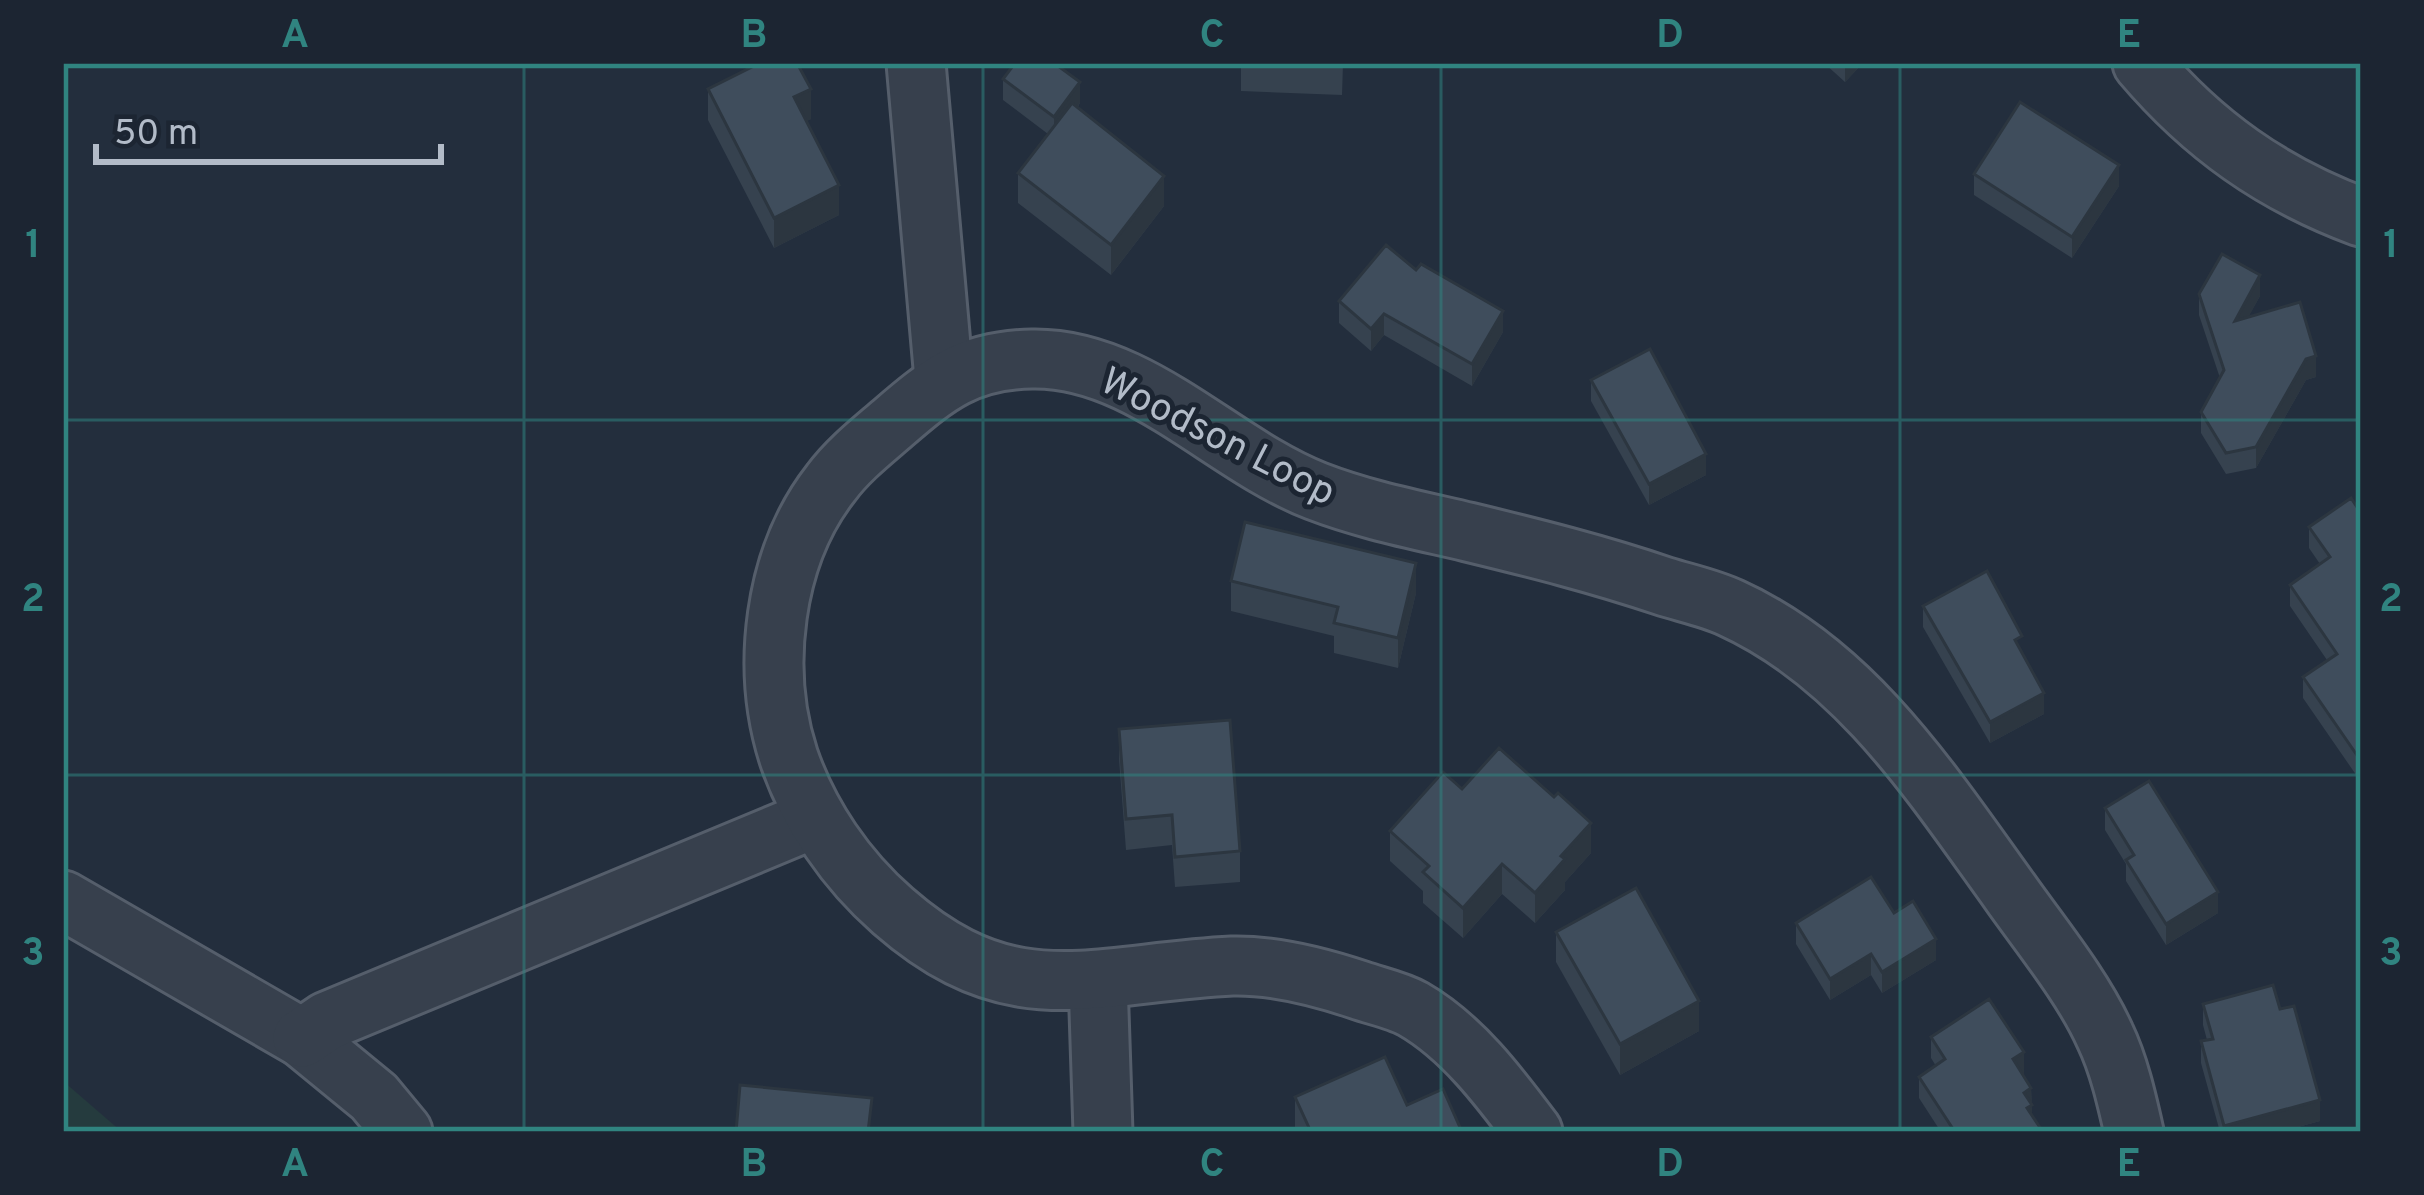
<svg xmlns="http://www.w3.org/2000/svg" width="2424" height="1195" font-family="Overpass,sans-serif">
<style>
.green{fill:#253b3e}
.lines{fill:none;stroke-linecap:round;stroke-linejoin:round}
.minor-casing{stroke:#555e6b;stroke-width:63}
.minor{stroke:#37404d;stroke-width:57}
.wall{fill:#36424f}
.shaded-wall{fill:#2c3640}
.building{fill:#3f4d5c;stroke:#2c3640;stroke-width:3}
.grid{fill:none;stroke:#308480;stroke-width:3;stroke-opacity:0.55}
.labels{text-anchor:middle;stroke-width:10;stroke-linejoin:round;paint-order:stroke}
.street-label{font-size:39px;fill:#b2bbc8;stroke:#1c2532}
.neatline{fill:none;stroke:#308480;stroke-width:4.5}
.grid-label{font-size:39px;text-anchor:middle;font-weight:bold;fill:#308480}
</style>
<rect width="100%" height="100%" fill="#232e3d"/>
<polygon class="green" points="63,1081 122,1132 63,1132"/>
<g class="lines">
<g class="minor-casing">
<g id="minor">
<polyline points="916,63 944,379"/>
<path d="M2142,63C2203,135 2272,184 2361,217"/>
<polyline points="63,900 302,1038 374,1097 403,1132"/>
<polyline points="1098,981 1103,1132"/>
<polyline points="302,1038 327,1021 816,818"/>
<path d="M1533,1132C1500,1088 1462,1037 1413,1009C1397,1000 1376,996 1359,990C1320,977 1273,965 1232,966C1091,973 1013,1016 893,911C846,870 809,816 789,758C760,670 773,557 831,483C848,460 871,442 893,423C938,384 968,360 1032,359C1139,357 1221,454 1316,491C1365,510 1417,520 1468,532C1534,548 1598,564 1663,586C1685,593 1710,598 1731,608C1856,665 1932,784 2010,892C2041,936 2083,987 2105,1036C2119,1065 2127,1101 2134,1132"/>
</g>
</g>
<use href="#minor" class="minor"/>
</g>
<g class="wall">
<polygon points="1241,63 1343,63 1342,95 1241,91"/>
<polygon points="1824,63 1863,63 1845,82"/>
<polygon points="1003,79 1080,103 1077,108 1164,206 1111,275 1018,203 1018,173 1048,134 1003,100"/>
<polygon points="708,89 811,119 806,121 839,215 774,248 708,120"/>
<polygon points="1974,174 2119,186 2072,258 1974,195"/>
<polygon points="1416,270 1503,332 1472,386 1384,335 1371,351 1339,323 1339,301"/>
<polygon points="2199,294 2260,296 2248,317 2316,377 2306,380 2256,468 2226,474 2201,433 2201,412 2220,378 2199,315"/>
<polygon points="1591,380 1706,475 1649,505 1591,401"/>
<polygon points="2361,513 2361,782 2303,698 2303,677 2327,660 2290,606 2290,585 2320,564 2309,548 2309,527"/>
<polygon points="1231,581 1416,593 1398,668 1334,653 1334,636 1231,611"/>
<polygon points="1923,606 2044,714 1990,743 1923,627"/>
<polygon points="1119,729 1240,851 1240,882 1175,887 1172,845 1126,850 1119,759"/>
<polygon points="1462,789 1591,853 1565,882 1565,890 1535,923 1502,894 1463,938 1423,903 1423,891 1390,861 1390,831"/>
<polygon points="2105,808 2218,913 2166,945 2126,881 2126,864 2105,830"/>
<polygon points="1894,913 1936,960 1882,993 1871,975 1830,1000 1796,944 1796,923"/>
<polygon points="1556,932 1699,1031 1620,1075 1556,962"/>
<polygon points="2203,1004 2280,1009 2320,1121 2280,1132 2220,1132 2201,1063 2201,1041 2207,1040 2203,1025"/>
<polygon points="1931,1037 2024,1074 2023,1074 2031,1088 2032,1116 2043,1132 1941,1132 1919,1098 1919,1077 1936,1066 1931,1058"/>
<polygon points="1295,1097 1407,1105 1462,1132 1298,1132 1295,1127"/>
</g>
<g class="shaded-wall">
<polygon points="1845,63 1863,63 1845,82"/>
<polygon points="1080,82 1080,103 1054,138 1054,117"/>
<polygon points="811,89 811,119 794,128 794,97"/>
<polygon points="2119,165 2119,186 2072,258 2072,237"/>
<polygon points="1164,176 1164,206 1111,275 1111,245"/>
<polygon points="839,185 839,215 774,248 774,218"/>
<polygon points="2260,275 2260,296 2235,342 2235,321"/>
<polygon points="1503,311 1503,332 1472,386 1472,364"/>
<polygon points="1384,314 1384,335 1371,351 1371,329"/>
<polygon points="2316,356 2316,377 2306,380 2256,468 2256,447 2306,359"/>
<polygon points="1706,454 1706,475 1649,505 1649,484"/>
<polygon points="1416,563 1416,593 1398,668 1398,638"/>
<polygon points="2044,693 2044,714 1990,743 1990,722"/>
<polygon points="1591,823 1591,853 1565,882 1565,890 1535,923 1535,893 1561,856"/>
<polygon points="1502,864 1502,894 1463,938 1463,908"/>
<polygon points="2218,892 2218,913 2166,945 2166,924"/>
<polygon points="1936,939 1936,960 1882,993 1882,972"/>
<polygon points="1871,954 1871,975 1830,1000 1830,979"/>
<polygon points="1699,1001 1699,1031 1620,1075 1620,1044"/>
<polygon points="2024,1052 2024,1074 2013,1080 2013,1059"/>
<polygon points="2031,1088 2032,1105 2032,1126 2024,1093"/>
<polygon points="2320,1100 2320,1121 2280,1132 2224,1132 2224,1126"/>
</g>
<g class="building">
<polygon points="760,63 797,63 811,89 794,97 839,185 774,218 708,89"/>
<polygon points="1015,63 1054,63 1080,82 1054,117 1003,79"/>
<polygon points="2020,102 2119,165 2072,237 1974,174"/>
<polygon points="1072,103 1164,176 1111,245 1018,173"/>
<polygon points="1386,245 1416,270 1421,264 1503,311 1472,364 1384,314 1371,329 1339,301"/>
<polygon points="2222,254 2260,275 2235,321 2300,302 2316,356 2306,359 2256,447 2226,453 2201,412 2224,370 2199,294"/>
<polygon points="1650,349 1706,454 1649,484 1591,380"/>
<polygon points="2351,498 2361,513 2361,761 2303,677 2337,654 2290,585 2330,557 2309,527"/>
<polygon points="1245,522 1416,563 1398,638 1334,623 1338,607 1231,581"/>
<polygon points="1987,571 2022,636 2015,640 2044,693 1990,722 1923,606"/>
<polygon points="1230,720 1240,851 1175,857 1172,815 1126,819 1119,729"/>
<polygon points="1499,748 1554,797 1558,793 1591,823 1561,856 1565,859 1535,893 1502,864 1463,908 1423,872 1429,866 1390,831 1443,772 1462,789"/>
<polygon points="2149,781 2218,892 2166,924 2126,860 2134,855 2105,808"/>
<polygon points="1871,877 1894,913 1913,901 1936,939 1882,972 1871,954 1830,979 1796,923"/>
<polygon points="1636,888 1699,1001 1620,1044 1556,932"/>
<polygon points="2273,985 2280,1009 2294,1006 2320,1100 2224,1126 2201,1041 2213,1039 2203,1004"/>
<polygon points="1989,999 2024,1052 2013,1059 2031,1088 2024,1093 2032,1105 2027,1108 2043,1132 1955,1132 1919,1077 1945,1059 1931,1037"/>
<polygon points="1385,1057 1407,1105 1443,1089 1462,1132 1311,1132 1295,1097"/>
<polygon points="740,1085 872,1098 868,1132 736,1132"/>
</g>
<path class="grid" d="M524,63V1132M983,63V1132M1441,63V1132M1900,63V1132M63,420H2361M63,775H2361"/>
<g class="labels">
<g class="street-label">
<text transform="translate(1219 435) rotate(27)" y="14">Woodson Loop</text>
</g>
</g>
<rect width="2424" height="1195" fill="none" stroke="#1c2532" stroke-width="132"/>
<path d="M96 144v18h345v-18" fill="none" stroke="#b2bbc8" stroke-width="6"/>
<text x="114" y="144" font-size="36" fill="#b2bbc8" stroke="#1c2532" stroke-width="9" paint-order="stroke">50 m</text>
<rect x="66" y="66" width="2292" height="1063" class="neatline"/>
<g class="grid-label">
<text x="295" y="47">A</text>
<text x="754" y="47">B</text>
<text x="1212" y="47">C</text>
<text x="1670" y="47">D</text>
<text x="2129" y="47">E</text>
<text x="33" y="257">1</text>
<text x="2391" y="257">1</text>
<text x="33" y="611">2</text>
<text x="2391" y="611">2</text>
<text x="33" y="965">3</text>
<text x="2391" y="965">3</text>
<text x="295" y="1176">A</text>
<text x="754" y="1176">B</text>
<text x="1212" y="1176">C</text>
<text x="1670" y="1176">D</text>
<text x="2129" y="1176">E</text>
</g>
</svg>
